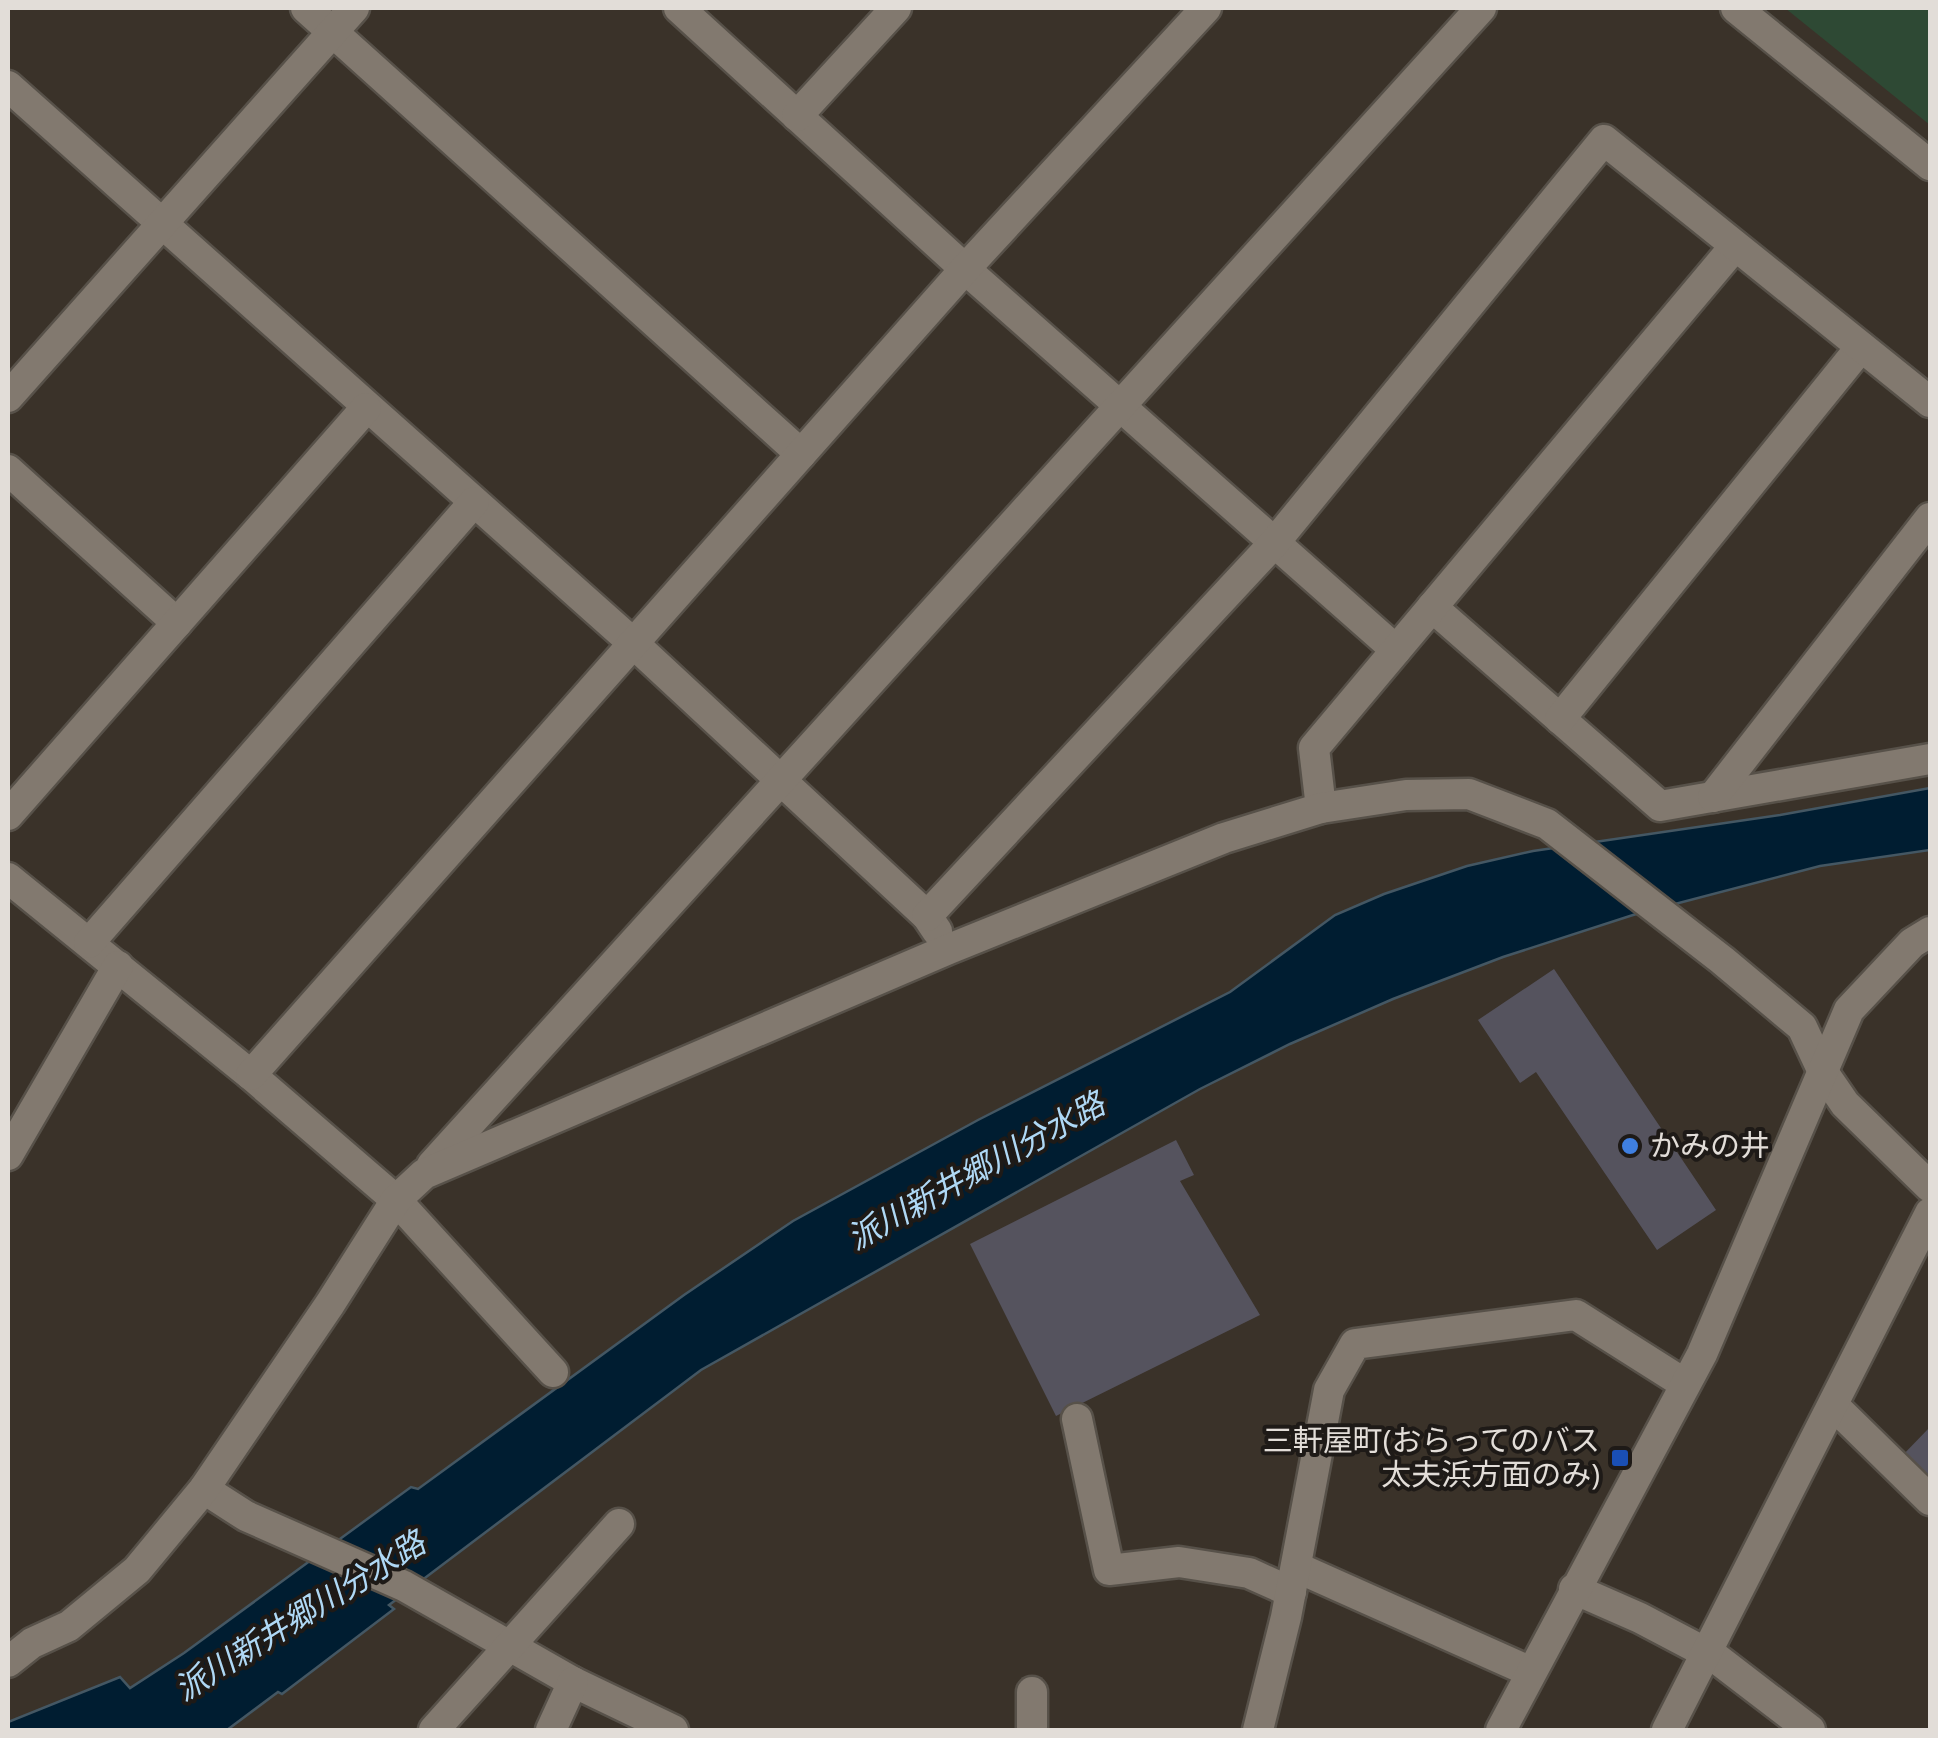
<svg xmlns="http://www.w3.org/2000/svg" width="1938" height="1738" font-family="'Open Sans','Noto Sans JP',sans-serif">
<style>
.green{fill:#2e4934}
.water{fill:#001d31;stroke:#445763;stroke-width:2.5}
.building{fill:#55535e}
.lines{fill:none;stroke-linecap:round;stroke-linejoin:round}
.minor-casing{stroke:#575149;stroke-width:35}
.minor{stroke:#82796f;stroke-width:30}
.shop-dot{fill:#3f7fe0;stroke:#1e1a17;stroke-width:4}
.transit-dot{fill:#1a4fb4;stroke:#1e1a17;stroke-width:4}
.labels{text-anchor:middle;stroke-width:8;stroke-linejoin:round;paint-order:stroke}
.poi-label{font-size:30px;fill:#e2ddd8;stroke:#1e1a17;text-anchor:start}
.water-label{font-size:32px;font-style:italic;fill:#afd8f5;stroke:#1e1a17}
</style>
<rect width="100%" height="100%" fill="#3a3229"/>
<polygon class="green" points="1785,8 1930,8 1930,125"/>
<polygon class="water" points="1930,788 1930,850 1820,866 1633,915 1503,957 1393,999 1290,1044 1200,1089 701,1370 389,1605 394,1609 282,1694 278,1692 227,1730 8,1730 8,1722 120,1677 130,1688 184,1653 411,1487 418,1489 684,1295 793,1221 978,1120 1230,992 1335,915 1384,894 1467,866 1533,851 1780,815"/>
<g class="building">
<polygon points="1554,969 1716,1210 1657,1250 1536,1072 1520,1083 1478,1020"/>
<polygon points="1176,1140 1194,1175 1180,1181 1260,1315 1056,1416 970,1244"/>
<polygon points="1930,1427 1930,1489 1900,1458"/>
</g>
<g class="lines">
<g class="minor-casing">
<g id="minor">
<polyline points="306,8 801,454"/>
<polyline points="679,8 965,269 1396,650"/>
<polyline points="1736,8 1930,165"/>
<polyline points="8,86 633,643 927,916 937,931"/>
<polyline points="797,116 896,8"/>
<polyline points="8,397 354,8"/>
<polyline points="8,470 177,623"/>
<polyline points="1432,607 1660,806 1930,759"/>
<polyline points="1560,719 1861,347"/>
<polyline points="1713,797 1930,518"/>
<polyline points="1321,808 1314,748 1735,246"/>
<polyline points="8,815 366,408"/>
<polyline points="8,878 251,1075 396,1200 553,1372"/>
<polyline points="927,916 1275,542 1604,140 1930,402"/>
<polyline points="89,943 474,502"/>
<polyline points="251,1075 965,269 1206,8"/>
<polyline points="8,1155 118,966"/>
<polyline points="432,1165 1481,8"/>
<polyline points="1833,1405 1930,1500"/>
<polyline points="1077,1419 1109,1570 1179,1562 1249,1573 1291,1592"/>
<polyline points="204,1489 246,1516 404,1586 573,1682 673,1730"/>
<polyline points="1296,1567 1531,1672"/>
<polyline points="1574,1589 1640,1618 1716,1658 1810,1730"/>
<polyline points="8,1662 32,1643 69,1626 137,1570 204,1489 330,1304 396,1200 424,1174 949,949 1224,838 1321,808 1406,795 1469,794 1547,824 1722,960 1802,1027 1823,1072 1845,1104 1930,1187"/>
<polyline points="1032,1692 1032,1730"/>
<polyline points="434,1730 619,1524"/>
<polyline points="551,1730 573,1682"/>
<polyline points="1258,1730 1286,1617 1329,1390 1355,1344 1576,1315 1685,1384"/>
<polyline points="1501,1730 1702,1354 1849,1010 1912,943 1930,932"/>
<polyline points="1667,1730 1930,1213"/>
</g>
</g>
<use href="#minor" class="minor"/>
</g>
<circle class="shop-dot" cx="1630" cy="1146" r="10"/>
<rect class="transit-dot" x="1610" y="1448" width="20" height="20" rx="5"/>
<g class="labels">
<g class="poi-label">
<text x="1650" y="1156">かみの井</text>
<text x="1600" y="1451" text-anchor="end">三軒屋町(おらってのバス<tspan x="1600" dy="34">太夫浜方面のみ)</tspan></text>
</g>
<g class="water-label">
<text transform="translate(976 1171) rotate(-29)" y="11">派川新井郷川分水路</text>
<text transform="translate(300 1616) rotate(-32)" y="11">派川新井郷川分水路</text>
</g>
</g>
<rect width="1938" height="1738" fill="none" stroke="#e2ddd8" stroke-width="20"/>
</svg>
